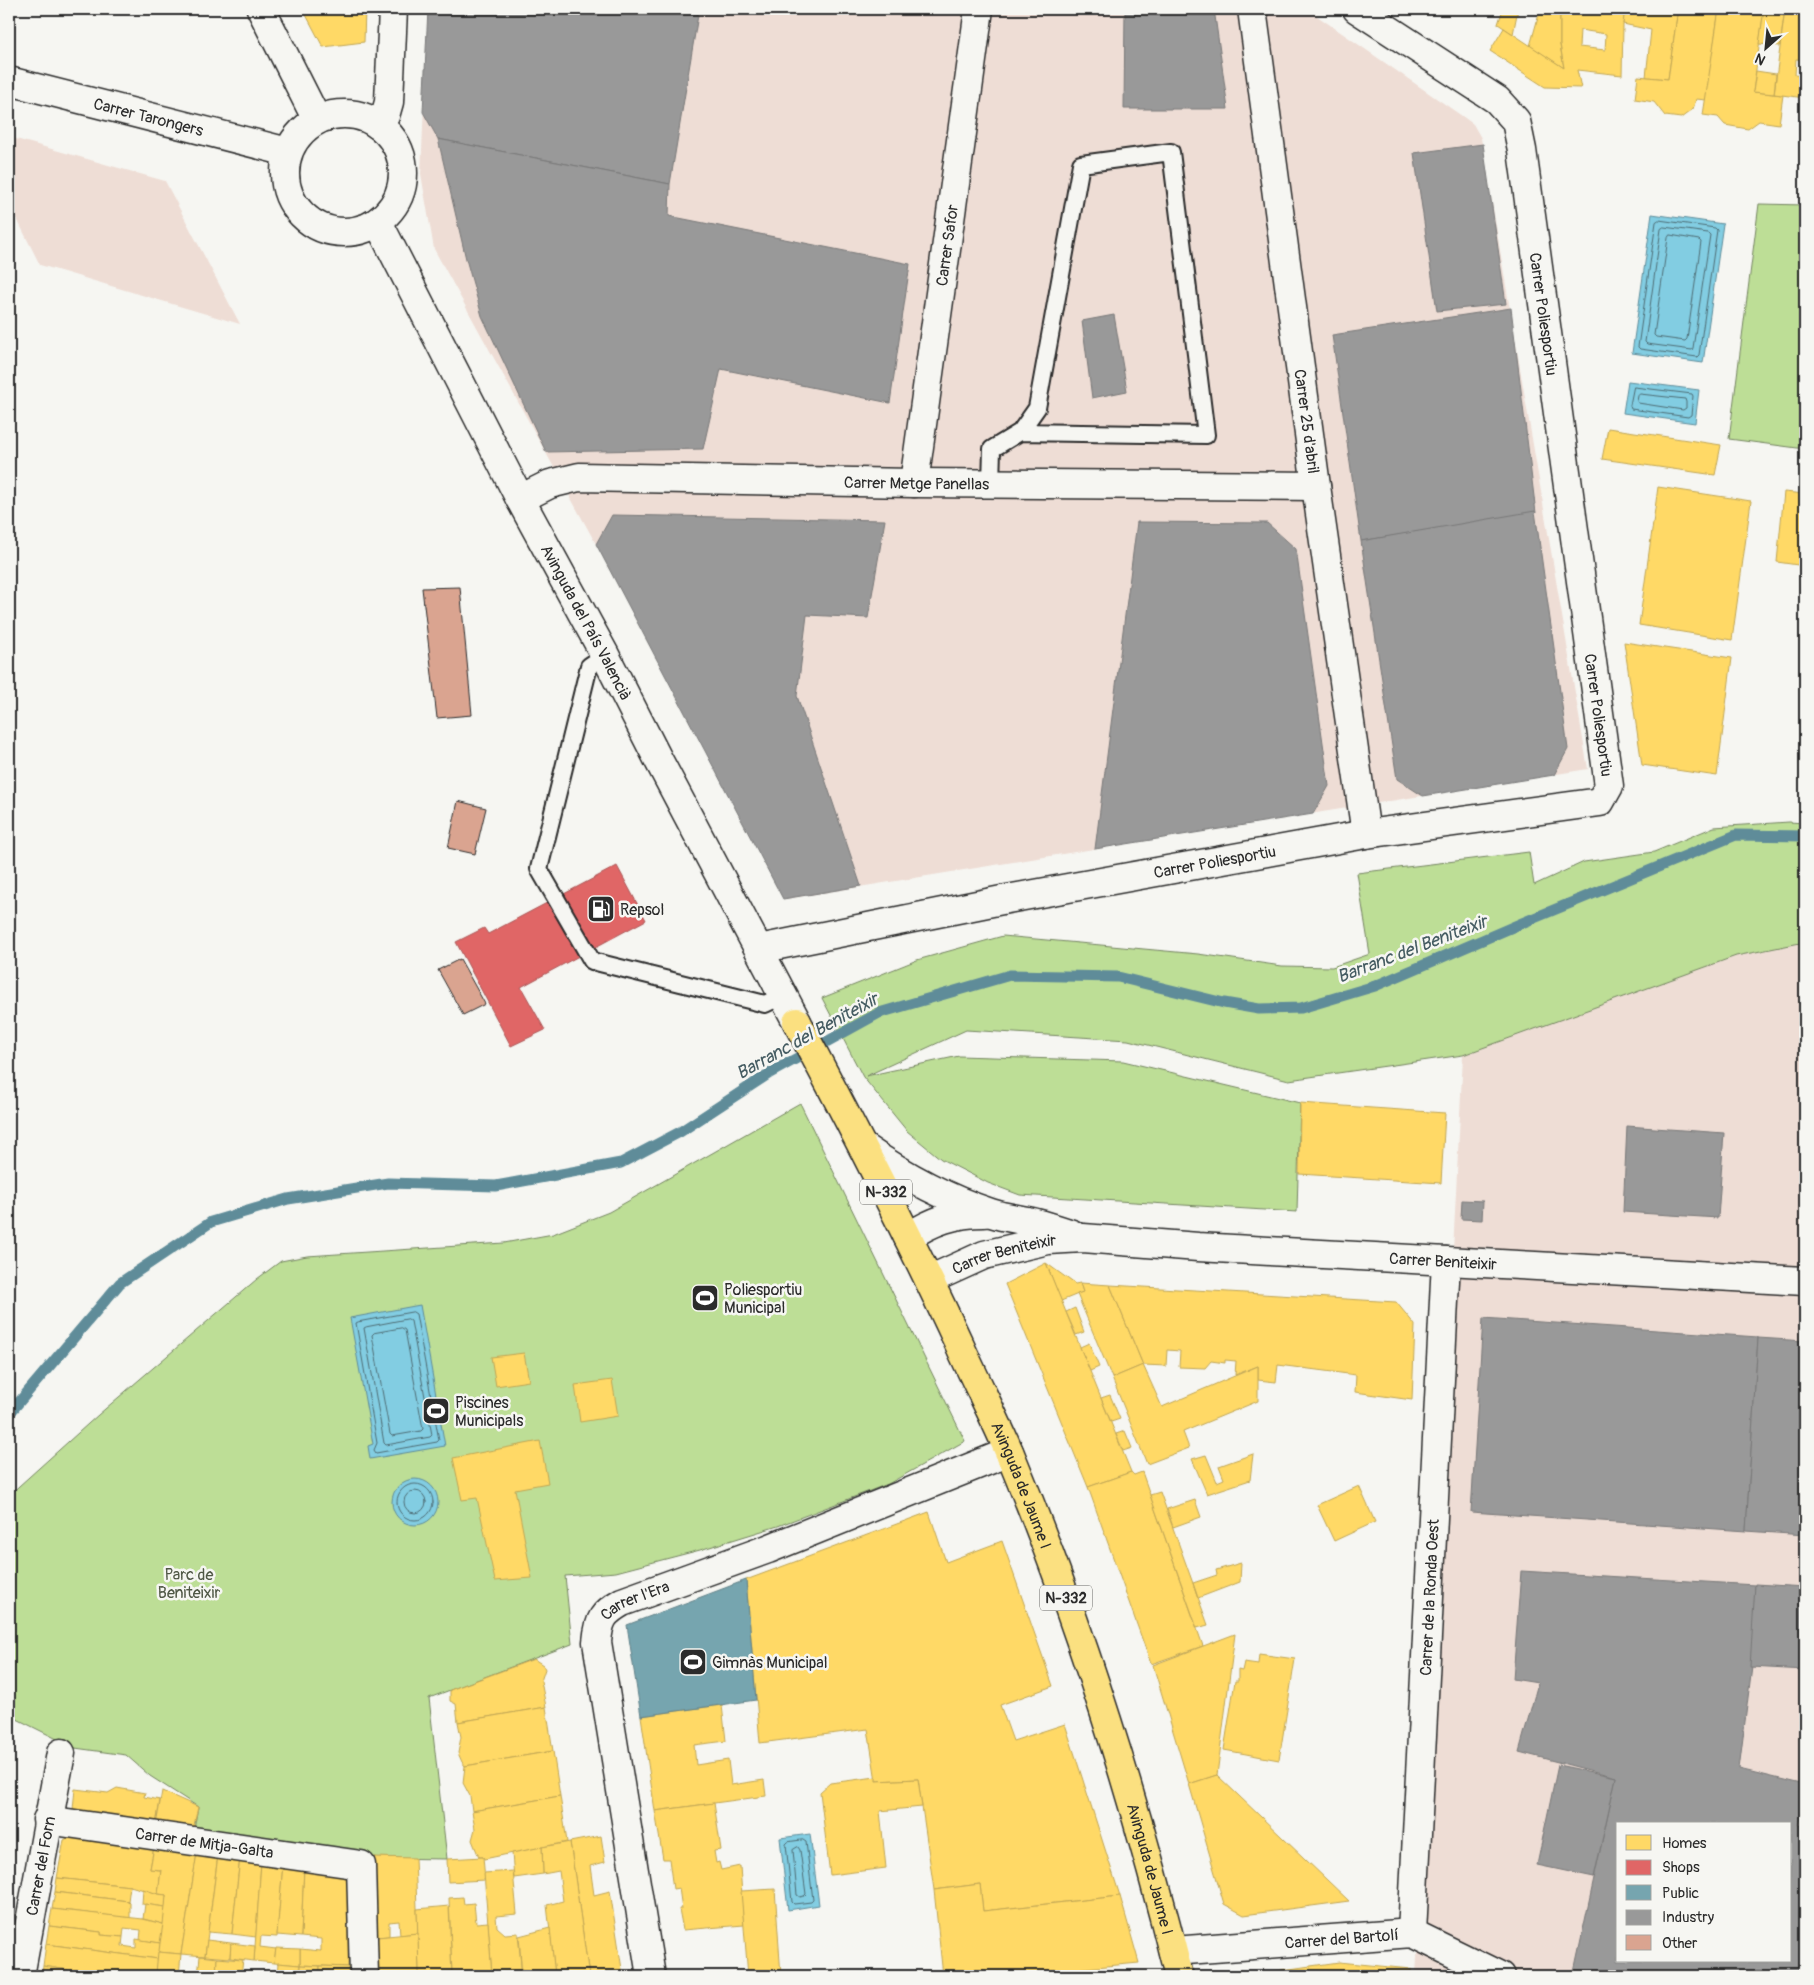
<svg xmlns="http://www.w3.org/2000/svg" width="1814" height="1985" font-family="Pangolin,sans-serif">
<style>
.built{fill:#eeddd5;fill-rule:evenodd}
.green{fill:#bdde96;stroke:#748460}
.water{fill:#82cde2;stroke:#5f8c99}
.homes{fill:#ffd966;stroke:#bfa554;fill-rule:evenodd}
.shops{fill:#e06666;stroke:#aa5454}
.public{fill:#76a5af;stroke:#608087}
.industry{fill:#999;stroke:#787878;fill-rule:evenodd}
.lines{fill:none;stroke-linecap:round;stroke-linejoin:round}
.shore{stroke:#4e6c74;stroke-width:1}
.stream{stroke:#5f8c99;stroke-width:11}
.building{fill:#daa490;stroke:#2b2b2b}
.service-casing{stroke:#2b2b2b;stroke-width:20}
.minor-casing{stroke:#2b2b2b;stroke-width:31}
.secondary-casing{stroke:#2b2b2b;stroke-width:31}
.trunk-casing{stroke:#2b2b2b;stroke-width:31}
.service{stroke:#f6f6f2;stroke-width:16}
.minor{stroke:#f6f6f2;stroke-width:28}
.secondary{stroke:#f6f6f2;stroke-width:28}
.trunk{stroke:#fbe080;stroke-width:28}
.labels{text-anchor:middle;stroke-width:5;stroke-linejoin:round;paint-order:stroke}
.shield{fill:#f6f6f2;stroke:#686867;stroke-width:1}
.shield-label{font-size:15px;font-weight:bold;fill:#2b2b2b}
.street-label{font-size:16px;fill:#2b2b2b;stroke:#f6f6f2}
.poi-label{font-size:16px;fill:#2b2b2b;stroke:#f6f6f2;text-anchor:start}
.park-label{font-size:16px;fill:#505846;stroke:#f6f6f2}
.water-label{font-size:18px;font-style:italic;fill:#455c62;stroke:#f6f6f2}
</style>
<rect width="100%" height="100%" fill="#f6f6f2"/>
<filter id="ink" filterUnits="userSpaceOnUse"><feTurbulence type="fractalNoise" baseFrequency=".02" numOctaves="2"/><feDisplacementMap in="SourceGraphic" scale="10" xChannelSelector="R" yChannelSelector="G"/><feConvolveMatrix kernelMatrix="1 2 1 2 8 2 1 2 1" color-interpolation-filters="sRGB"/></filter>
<g filter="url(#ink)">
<g class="built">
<polygon points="428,9 1307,9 1462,116 1473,124 1481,138 1588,769 785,899 596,544 434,249 421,174"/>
<polygon points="9,137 165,181 240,324 40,265 9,203"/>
<path d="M1805,942V1976H1416L1463,1055L1736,956ZM1618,1824H1790V1961H1618Z"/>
</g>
<g class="green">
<polygon points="1759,204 1805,205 1805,449 1729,439"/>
<polygon points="1789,822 1805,823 1805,942 1736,956 1463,1055 1289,1080 1128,1040 966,1030 866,1076 959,1056 1123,1061 1300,1103 1297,1212 1020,1195 988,1183 941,1159 907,1131 863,1077 822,998 917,960 1003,936 1198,954 1282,966 1332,967 1370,954 1357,873 1529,852 1534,885 1584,862 1654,852 1714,827"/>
<polygon points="800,1103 965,1441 888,1484 778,1526 700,1550 616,1572 565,1576 572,1644 429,1698 447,1859 375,1858 194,1829 198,1807 150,1776 126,1755 75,1748 9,1715 9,1495 98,1415 257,1279 281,1261 307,1256 504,1243 553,1234 609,1212"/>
</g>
<g class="water">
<polygon points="1652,214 1723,224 1703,363 1632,353"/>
<polygon points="1628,381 1699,390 1695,423 1623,413"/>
<polygon points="420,1305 445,1446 370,1459 368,1446 373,1444 350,1318"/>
<circle cx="415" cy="1502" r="23"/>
<polygon points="810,1834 819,1905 788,1910 780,1838"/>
</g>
<g class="homes">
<polygon points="303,9 365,9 364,42 323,47"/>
<polygon points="1496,9 1518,9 1513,34 1498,24 1502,12"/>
<polygon points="1531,9 1560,9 1560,45 1564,68 1530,46 1539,14"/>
<path d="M1560,9H1625L1623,25L1622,75L1577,70L1581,88L1545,87L1490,51L1504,28L1564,68L1560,44ZM1580,30L1606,34L1605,50L1579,47Z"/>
<polygon points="1625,9 1678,9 1668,79 1646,77 1651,30 1623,24"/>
<polygon points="1674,9 1719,9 1706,100 1696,99 1693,109 1681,118 1665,116 1654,102 1635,99 1638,76 1668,79 1678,9"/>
<polygon points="1719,9 1764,9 1753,92 1783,95 1779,124 1759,121 1748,129 1725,125 1718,117 1703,115"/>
<polygon points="1764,9 1785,9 1780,46 1759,44"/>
<polygon points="1785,9 1805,9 1805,60 1796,59 1795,75 1805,76 1805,98 1774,94"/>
<polygon points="1756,71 1776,74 1774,94 1753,92"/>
<polygon points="1608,428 1721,445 1715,475 1602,459"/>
<polygon points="1658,487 1751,501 1732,640 1639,625"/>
<polygon points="1784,492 1805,494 1805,566 1777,562"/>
<polygon points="1624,642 1732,658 1717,776 1642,765"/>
<polygon points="1300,1103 1445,1113 1441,1183 1299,1174"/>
<polygon points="1046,1263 1075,1284 1080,1283 1083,1292 1061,1301"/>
<polygon points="1046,1263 1131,1472 1088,1487 1005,1284"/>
<polygon points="1080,1283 1110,1285 1143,1365 1112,1378 1077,1294 1083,1292"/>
<polygon points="1110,1285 1396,1302 1415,1325 1412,1400 1355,1392 1356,1375 1278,1365 1276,1382 1258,1380 1258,1366 1235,1375 1236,1361 1225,1360 1225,1363 1211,1361 1205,1368 1179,1367 1180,1351 1167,1350 1166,1366 1143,1365"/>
<polygon points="1075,1308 1084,1332 1076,1335 1066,1312"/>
<polygon points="1089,1343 1099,1367 1090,1371 1080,1347"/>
<polygon points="524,1353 529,1381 496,1386 491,1357"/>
<polygon points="1143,1365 1162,1407 1258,1366 1258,1401 1183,1432 1189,1448 1147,1464 1112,1378"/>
<polygon points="612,1380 618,1416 580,1422 575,1385"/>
<polygon points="1110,1395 1120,1419 1111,1422 1101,1398"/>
<polygon points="1125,1431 1132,1448 1123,1451 1116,1434"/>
<polygon points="540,1441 548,1483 515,1489 532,1578 495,1581 477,1498 462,1500 453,1458"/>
<polygon points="1253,1454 1250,1480 1207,1494 1192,1459 1206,1455 1217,1482 1224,1479 1219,1466"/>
<polygon points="1131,1472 1134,1475 1142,1472 1203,1646 1151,1664 1088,1487"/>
<polygon points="1359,1486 1375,1522 1334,1541 1317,1505"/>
<polygon points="1160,1492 1208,1625 1197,1628 1150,1495"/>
<polygon points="1195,1500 1201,1517 1173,1527 1167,1509"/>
<polygon points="929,1512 946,1562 1002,1541 1053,1686 1000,1705 1013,1741 1065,1724 1120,1896 983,1911 980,1884 934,1890 918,1779 876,1781 868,1729 760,1743 746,1580"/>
<polygon points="1241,1563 1240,1582 1198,1598 1193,1583 1217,1575 1216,1570"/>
<polygon points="1235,1634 1217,1775 1189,1784 1153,1665"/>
<polygon points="1259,1654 1295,1659 1279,1760 1224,1750 1235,1681 1238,1681 1238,1670 1242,1671 1244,1662 1258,1664"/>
<polygon points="534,1659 543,1665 545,1669 541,1681 546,1707 458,1722 456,1704 450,1701 450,1690"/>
<polygon points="722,1705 726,1741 694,1745 696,1765 728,1760 731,1785 764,1780 766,1796 655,1811 641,1716"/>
<polygon points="546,1707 553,1751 465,1766 462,1762 458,1753 461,1737 458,1722"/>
<polygon points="553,1751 560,1796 472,1811 470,1796 463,1783 465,1766"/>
<polygon points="1217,1775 1349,1901 1244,1915 1224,1904 1189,1784"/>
<polygon points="876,1777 876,1781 918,1779 922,1807 880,1811 886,1868 830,1875 820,1792 830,1783"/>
<polygon points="117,1788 145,1793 144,1797 160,1800 156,1825 78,1814 73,1809 75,1789 108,1793"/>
<polygon points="162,1791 198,1807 193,1830 156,1825"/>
<polygon points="560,1796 567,1842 484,1859 483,1857 479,1857 472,1840 475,1829 472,1811"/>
<polygon points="714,1803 721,1850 714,1851 716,1863 719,1862 721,1870 740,1866 744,1925 683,1930 679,1909 682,1909 679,1888 673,1889 669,1859 663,1859 655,1811"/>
<polygon points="71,1836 154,1847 150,1869 161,1870 158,1894 130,1886 57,1878 64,1840"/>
<polygon points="601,1836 605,1862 590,1866 594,1895 610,1891 623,1976 589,1976 570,1842"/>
<polygon points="570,1842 589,1976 555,1976 547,1905 563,1901 559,1871 543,1874 542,1847"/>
<polygon points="154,1847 197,1853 181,1954 158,1952 166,1895 158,1894 161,1870 150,1869"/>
<polygon points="542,1847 543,1874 514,1878 512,1853"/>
<polygon points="197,1853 218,1855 205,1956 181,1954"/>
<polygon points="218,1855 240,1857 232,1934 208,1932"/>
<polygon points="240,1857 261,1862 256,1937 232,1934"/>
<polygon points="374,1857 415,1858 418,1933 400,1935 399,1921 389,1922 389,1936 377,1937"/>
<polygon points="483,1857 485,1880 448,1882 447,1859"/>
<polygon points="261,1862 283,1864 277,1937 261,1936 260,1947 276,1949 274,1963 254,1961"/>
<polygon points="283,1864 304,1867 301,1937 277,1935"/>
<polygon points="304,1867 349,1874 348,1967 300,1965 300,1949 321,1951 321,1939 301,1937"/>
<polygon points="513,1871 517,1914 496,1916 497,1927 505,1934 518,1933 522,1976 492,1976 484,1873"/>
<polygon points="57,1878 130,1886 128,1901 55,1892"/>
<polygon points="980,1884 983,1911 1120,1896 1139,1963 998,1976 943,1976 934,1890"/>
<polygon points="143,1889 158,1894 166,1895 165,1907 142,1904"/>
<polygon points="775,1889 781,1976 748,1976 741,1891"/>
<polygon points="55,1892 128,1901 130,1903 130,1918 52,1909"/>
<polygon points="463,1897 464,1904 474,1903 476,1923 488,1922 492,1976 452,1976 449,1898"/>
<polygon points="145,1904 165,1907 163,1924 143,1919"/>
<polygon points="449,1906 452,1976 419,1976 417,1909"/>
<polygon points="52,1909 143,1919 163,1924 160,1943 140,1940 141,1930 124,1928 123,1937 101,1935 101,1932 49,1926"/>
<polygon points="49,1926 101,1932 101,1935 123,1937 122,1946 136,1948 136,1939 160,1943 158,1959 46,1944"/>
<polygon points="550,1928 555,1976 522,1976 519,1936"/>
<polygon points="418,1933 419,1976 379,1976 377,1937"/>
<polygon points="207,1940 231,1943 230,1958 205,1956"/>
<polygon points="231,1943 255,1946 254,1961 230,1958"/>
<polygon points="46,1944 158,1959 156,1976 67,1976 68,1970 43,1966"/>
<polygon points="276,1948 300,1949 300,1965 274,1963"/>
<polygon points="158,1952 181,1954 179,1976 156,1973"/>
<polygon points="200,1956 217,1958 216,1976 198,1976"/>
<polygon points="217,1958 243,1960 241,1976 216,1976"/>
<polygon points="1339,1962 1411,1969 1411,1976 1240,1976"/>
<polygon points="278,1963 300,1965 300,1976 277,1976"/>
<polygon points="300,1965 320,1966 320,1976 300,1976"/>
<polygon points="43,1966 68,1970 67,1976 42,1976"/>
<polygon points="320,1966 348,1967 348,1976 320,1976"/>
</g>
<polygon class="shops" points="617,866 646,920 521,987 545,1030 511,1046 456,942 484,928 488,934"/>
<polygon class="public" points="746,1580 756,1700 641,1716 627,1625"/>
<g class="industry">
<polygon points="428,9 699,9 670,184 438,139 423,112"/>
<polygon points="1125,9 1214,9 1228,109 1124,109"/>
<polygon points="438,139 670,184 669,216 910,264 890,403 721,369 703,449 546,452 482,316 466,259"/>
<polygon points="1483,144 1506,304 1437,311 1414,153"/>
<polygon points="1511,308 1536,513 1361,541 1332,335"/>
<polygon points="1114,315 1127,391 1092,398 1082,321"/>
<polygon points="1535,511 1568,749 1554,775 1423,796 1397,779 1361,541"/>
<polygon points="612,515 885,520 868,618 807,615 797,696 861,886 783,899 596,544"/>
<polygon points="1137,522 1267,523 1296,549 1329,786 1313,814 1095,849"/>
<polygon points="1627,1126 1724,1133 1718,1218 1623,1212"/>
<polygon points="1462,1200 1483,1201 1482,1220 1461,1219"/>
<polygon points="1483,1318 1758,1337 1746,1531 1471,1512"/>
<polygon points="1758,1338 1805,1341 1805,1535 1746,1531"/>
<path d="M1521,1571L1755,1585L1752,1666L1739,1769L1805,1785V1800L1798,1825L1805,1827V1976H1573L1616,1777L1519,1752L1538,1683L1513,1679ZM1618,1824H1790V1961H1618Z"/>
<polygon points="1755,1584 1805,1587 1805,1670 1750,1667"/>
<polygon points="1558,1765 1616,1777 1594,1877 1537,1865"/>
</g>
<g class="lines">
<g class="shore">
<polygon points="1659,220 1715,228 1717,230 1699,355 1697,357 1640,349 1638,347 1656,222"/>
<polygon points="1664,227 1708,233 1710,235 1693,348 1692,350 1647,344 1645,342 1661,229"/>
<polygon points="1670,235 1699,240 1701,242 1687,339 1685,341 1656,337 1654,335 1668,238"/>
<polygon points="1634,387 1692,394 1693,396 1691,415 1688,417 1631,409 1630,406"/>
<polygon points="1640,394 1685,399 1686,402 1686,408 1683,410 1638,403 1637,401 1638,396"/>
<polygon points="413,1312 416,1314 439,1440 437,1442 376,1453 374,1450 377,1443 356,1323 358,1322"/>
<polygon points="408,1319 411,1321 432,1435 430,1437 386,1445 384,1443 364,1328 366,1327"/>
<polygon points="402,1328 405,1330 423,1429 421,1431 392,1436 390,1434 372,1335 374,1333"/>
<circle cx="415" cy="1502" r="18"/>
<circle cx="415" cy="1502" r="11"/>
<polygon points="803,1840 806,1842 813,1900 811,1902 794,1904 792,1902 786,1844 788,1842"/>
<polygon points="798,1847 800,1850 806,1894 804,1896 800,1897 797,1895 793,1850"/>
</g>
<polyline class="stream" points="9,1414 120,1283 211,1222 288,1199 388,1183 496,1186 621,1163 680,1132 770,1073 879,1013 1010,975 1118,977 1224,1003 1259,1009 1301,1008 1375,986 1522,923 1736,835 1805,836"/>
</g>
<g class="building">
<polygon points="460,587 472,715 437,718 422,588"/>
<polygon points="458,801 486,808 475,854 448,848"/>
<polygon points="460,959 485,1004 463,1015 438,970"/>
</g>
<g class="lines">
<g class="service-casing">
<g id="service">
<polyline points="991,483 992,449 1020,432 1037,408 1081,164 1171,152 1206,435 1020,432"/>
<polyline points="605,655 589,666 539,869 592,961 765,1004 784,995"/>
</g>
</g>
<g class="minor-casing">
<g id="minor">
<path id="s1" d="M1252,9L1316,486L1366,834"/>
<path id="s2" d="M9,81L288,152"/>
<polyline points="378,125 385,116 389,102 393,9"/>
<path id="s3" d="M914,483L979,9"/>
<path id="s4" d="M520,499L550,484L579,477L914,483L1316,486"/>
<path id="s5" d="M759,949L1007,899L1366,834L1600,802L1609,786L1522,150L1516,121L1497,100L1357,9"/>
<path d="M863,1147C903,1175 944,1198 991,1213C1006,1218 1021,1219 1036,1223C1048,1226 1060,1230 1072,1234"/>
<path d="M908,1237C932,1221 955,1213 984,1213"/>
<path id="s6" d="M929,1280L984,1255L1048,1240L1083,1238L1198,1247L1805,1281"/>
<path id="s7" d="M47,1820L361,1865L364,1976"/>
<path id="s8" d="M1412,1933L1446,1261"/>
<path id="s9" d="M1173,1951L1412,1933L1500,1976"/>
<path id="s10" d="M20,1976L61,1753"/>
<path id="s11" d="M651,1976L597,1642C599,1619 603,1613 622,1602L768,1549L1009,1452"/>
</g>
</g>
<g class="secondary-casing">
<g id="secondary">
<polyline points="261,9 317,120"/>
<circle cx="344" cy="173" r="59"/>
<path id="s12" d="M378,222L520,499L605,655L658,759L797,1022"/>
</g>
</g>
<g class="trunk-casing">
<g id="trunk">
<path id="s13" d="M797,1022C854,1129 909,1236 960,1346C976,1382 995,1418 1010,1454C1080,1623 1135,1799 1179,1976"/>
</g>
</g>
<use href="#service" class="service"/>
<use href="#minor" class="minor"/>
<use href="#secondary" class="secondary"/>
<use href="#trunk" class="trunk"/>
</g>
</g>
<defs>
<g id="fuel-square" transform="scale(1.4375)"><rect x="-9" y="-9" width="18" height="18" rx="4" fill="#2b2b2b" stroke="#f6f6f2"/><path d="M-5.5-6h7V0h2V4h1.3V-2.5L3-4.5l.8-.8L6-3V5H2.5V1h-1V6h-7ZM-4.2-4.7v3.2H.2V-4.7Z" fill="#fff"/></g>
<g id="stadium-square" transform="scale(1.4375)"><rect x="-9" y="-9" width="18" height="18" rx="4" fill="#2b2b2b" stroke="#f6f6f2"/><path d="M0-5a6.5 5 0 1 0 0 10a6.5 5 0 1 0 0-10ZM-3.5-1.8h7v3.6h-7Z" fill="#fff"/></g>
</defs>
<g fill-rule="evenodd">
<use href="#fuel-square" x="601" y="909"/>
<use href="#stadium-square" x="705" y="1298"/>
<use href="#stadium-square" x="436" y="1411"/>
<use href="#stadium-square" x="693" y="1662"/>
</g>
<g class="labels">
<g class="shield">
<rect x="860" y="1179.5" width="52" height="25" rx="4"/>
<rect x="1040" y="1585.5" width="52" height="25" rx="4"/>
</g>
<g class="shield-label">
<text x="886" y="1197">N-332</text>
<text x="1066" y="1603">N-332</text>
</g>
<g class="street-label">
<text dy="6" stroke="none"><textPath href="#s2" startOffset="144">Carrer Tarongers</textPath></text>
<text dy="6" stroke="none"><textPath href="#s3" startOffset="240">Carrer Safor</textPath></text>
<text transform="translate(1544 314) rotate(82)" y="6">Carrer Poliesportiu</text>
<text dy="6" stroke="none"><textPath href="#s1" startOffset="416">Carrer 25 d'abril</textPath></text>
<text dy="6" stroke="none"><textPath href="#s4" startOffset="401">Carrer Metge Panellas</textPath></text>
<text dy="6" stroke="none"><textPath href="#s12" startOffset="451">Avinguda del País Valencià</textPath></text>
<text transform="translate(1599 715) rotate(82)" y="6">Carrer Poliesportiu</text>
<text dy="6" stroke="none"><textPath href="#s5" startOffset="464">Carrer Poliesportiu</textPath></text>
<text dy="6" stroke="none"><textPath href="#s6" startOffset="80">Carrer Beniteixir</textPath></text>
<text dy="6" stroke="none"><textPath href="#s6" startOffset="522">Carrer Beniteixir</textPath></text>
<text dy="6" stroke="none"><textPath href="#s13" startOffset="515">Avinguda de Jaume I</textPath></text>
<text dy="6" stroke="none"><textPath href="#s8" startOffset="336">Carrer de la Ronda Oest</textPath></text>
<text dy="6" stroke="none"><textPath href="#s11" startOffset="401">Carrer l'Era</textPath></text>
<text dy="6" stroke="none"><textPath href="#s7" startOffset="159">Carrer de Mitja-Galta</textPath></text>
<text dy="6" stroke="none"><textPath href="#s10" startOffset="112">Carrer del Forn</textPath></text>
<text dy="6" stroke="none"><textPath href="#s13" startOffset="920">Avinguda de Jaume I</textPath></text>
<text dy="6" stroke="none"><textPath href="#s9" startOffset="169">Carrer del Bartolí</textPath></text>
</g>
<g class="poi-label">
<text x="620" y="915">Repsol</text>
<text x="724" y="1295">Poliesportiu<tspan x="724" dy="18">Municipal</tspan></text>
<text x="455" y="1408">Piscines<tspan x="455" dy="18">Municipals</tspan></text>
<text x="712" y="1668">Gimnàs Municipal</text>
</g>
<g class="park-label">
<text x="189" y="1580">Parc de<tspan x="189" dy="18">Beniteixir</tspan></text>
</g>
<g class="water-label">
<text transform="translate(1412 949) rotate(-21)" y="6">Barranc del Beniteixir</text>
<text transform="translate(807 1036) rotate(-29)" y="6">Barranc del Beniteixir</text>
</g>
</g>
<rect width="1814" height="1985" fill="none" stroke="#f6f6f2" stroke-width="30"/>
<rect x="15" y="15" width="1784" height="1955" fill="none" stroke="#2b2b2b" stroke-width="2" filter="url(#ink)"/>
<rect x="1616" y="1822" width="175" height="140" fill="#f6f6f2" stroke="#a5a5a2"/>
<rect x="1626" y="1835" width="25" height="15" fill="#ffd966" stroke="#a5a5a2"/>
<text x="1662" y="1848" font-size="15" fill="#2b2b2b">Homes</text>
<rect x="1626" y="1860" width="25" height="15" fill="#e06666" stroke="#a5a5a2"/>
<text x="1662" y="1872" font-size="15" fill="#2b2b2b">Shops</text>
<rect x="1626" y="1885" width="25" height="15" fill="#76a5af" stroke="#a5a5a2"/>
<text x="1662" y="1898" font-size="15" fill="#2b2b2b">Public</text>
<rect x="1626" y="1910" width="25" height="15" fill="#999999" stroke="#a5a5a2"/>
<text x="1662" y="1922" font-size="15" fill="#2b2b2b">Industry</text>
<rect x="1626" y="1935" width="25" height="15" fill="#daa490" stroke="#a5a5a2"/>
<text x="1662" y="1948" font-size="15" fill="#2b2b2b">Other</text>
<g transform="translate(1766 48) rotate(207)" stroke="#f6f6f2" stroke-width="4" paint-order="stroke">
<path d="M0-4L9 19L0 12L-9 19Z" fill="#2b2b2b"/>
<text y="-8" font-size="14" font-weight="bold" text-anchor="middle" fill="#2b2b2b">N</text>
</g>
</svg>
